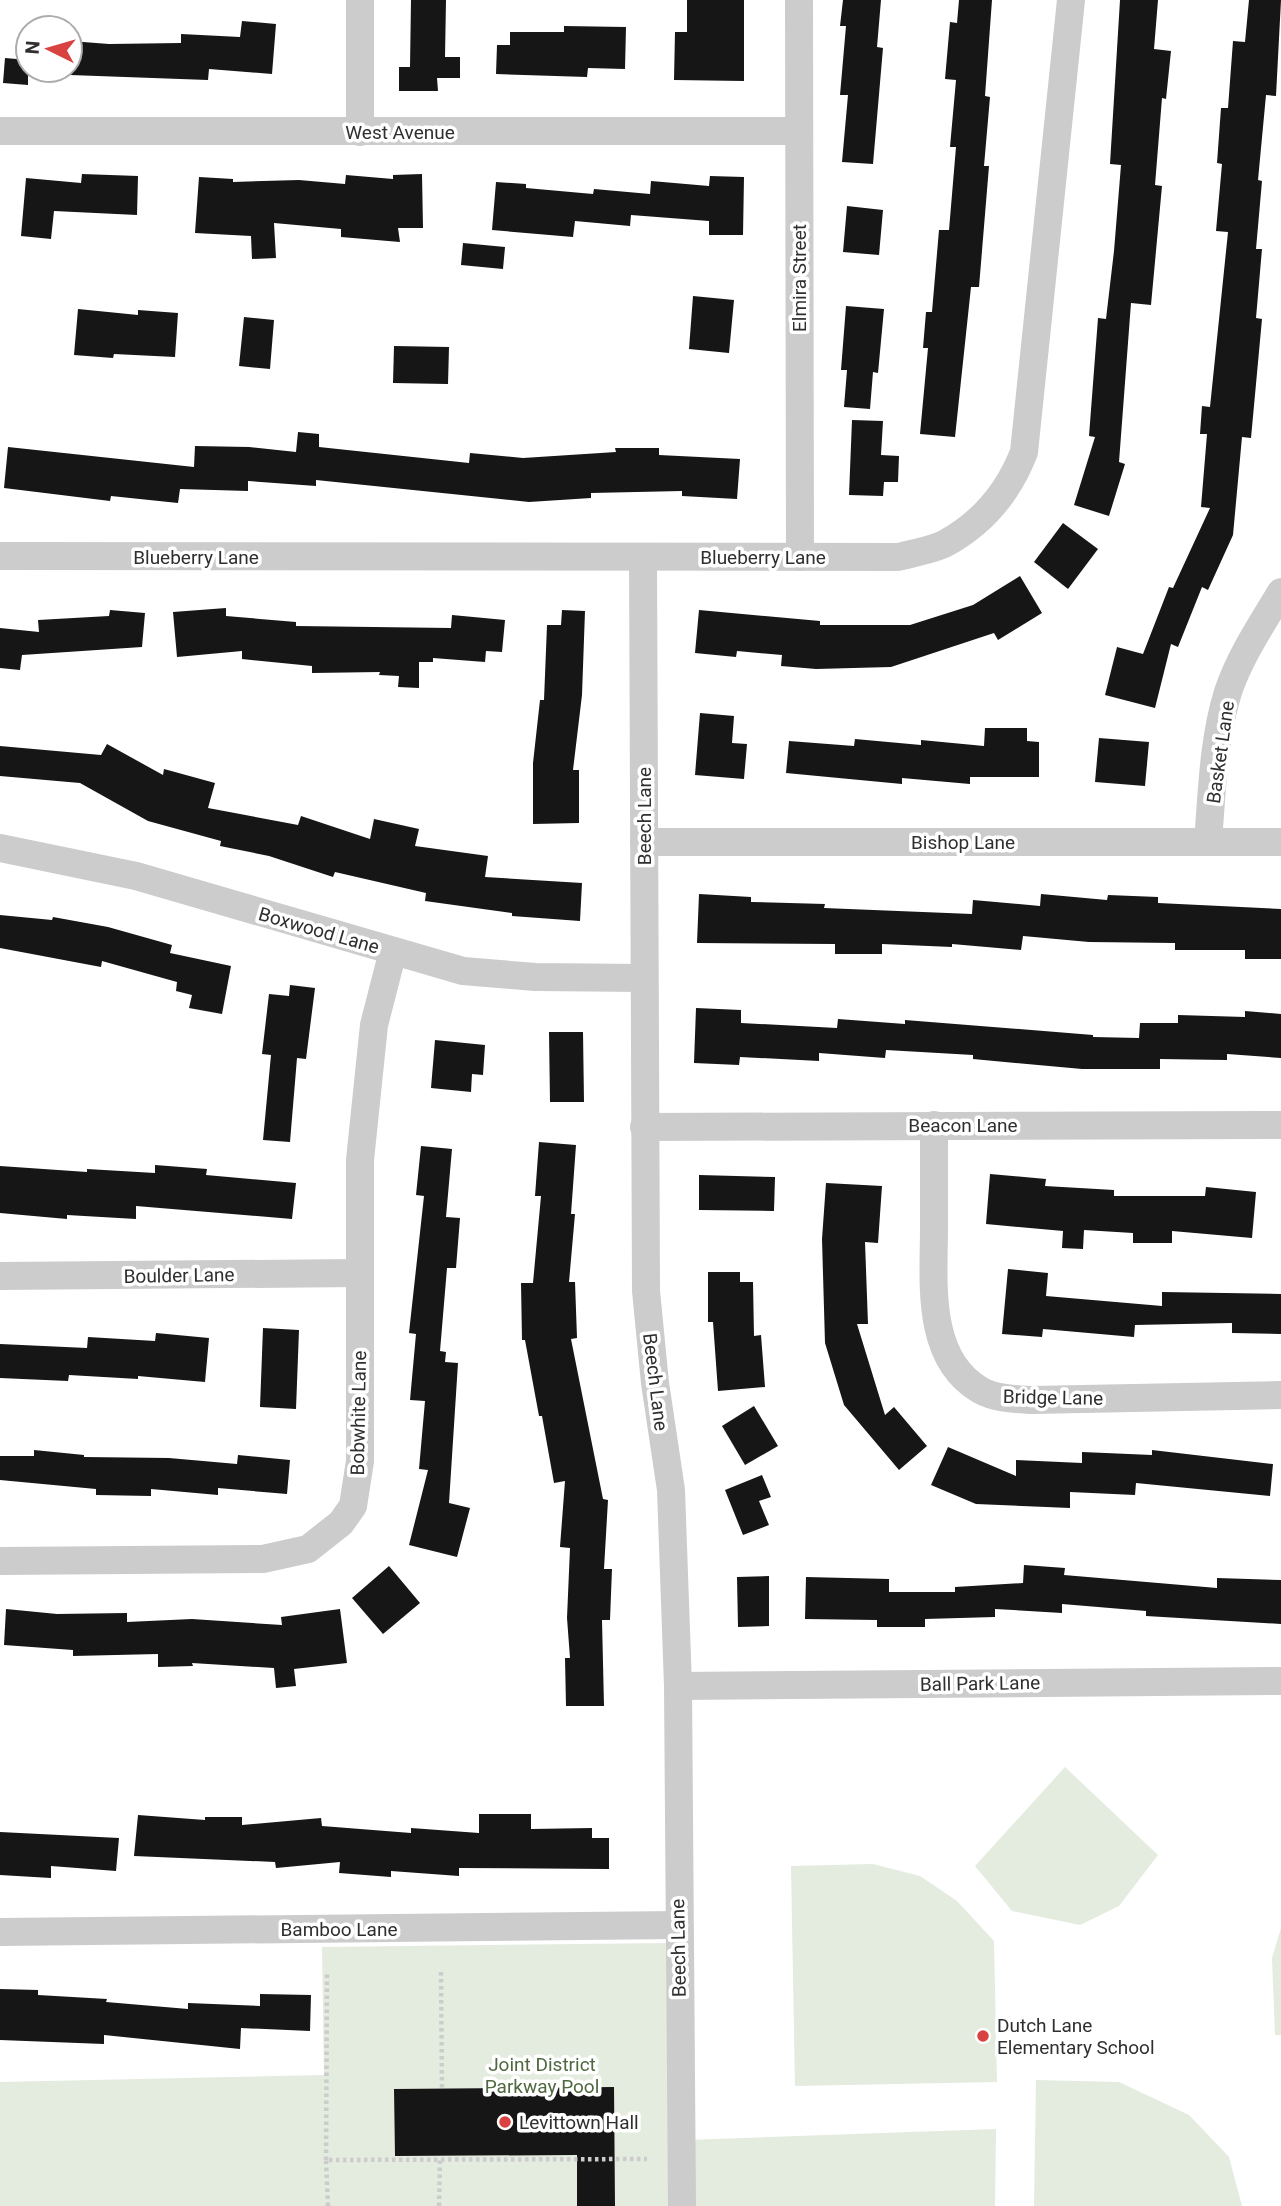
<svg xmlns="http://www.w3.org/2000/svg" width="1281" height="2206" font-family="Roboto,sans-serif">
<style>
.green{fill:#e4ebdf}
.building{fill:#161616}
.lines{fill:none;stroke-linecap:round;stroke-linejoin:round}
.path{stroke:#ccc;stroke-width:4.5;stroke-dasharray:3.5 3.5;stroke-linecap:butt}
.minor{stroke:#ccc;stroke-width:28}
.poi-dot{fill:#d84240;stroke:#fff;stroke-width:2.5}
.labels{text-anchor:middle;stroke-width:7;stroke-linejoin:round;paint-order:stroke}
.street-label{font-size:19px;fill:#2f2f2f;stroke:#fff}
.poi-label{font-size:19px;fill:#2f2f2f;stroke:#fff;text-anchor:start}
.park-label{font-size:19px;fill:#4f6840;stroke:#fff}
</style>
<rect width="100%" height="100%" fill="#fff"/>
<g class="green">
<polygon points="1065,1767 1158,1855 1119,1906 1080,1925 1012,1911 975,1866"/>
<polygon points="873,1864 920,1876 957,1901 994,1941 997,2082 795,2086 791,1866"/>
<polygon points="1281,1928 1281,2035 1275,2035 1272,1958"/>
<polygon points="671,1943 675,2206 0,2206 0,2082 324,2075 322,1947"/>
<polygon points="1036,2080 1119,2082 1189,2115 1229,2157 1242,2206 1034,2206"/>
<polygon points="996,2129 995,2206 687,2206 687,2140"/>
</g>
<g class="building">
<polygon points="411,0 446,0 445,57 460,57 460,78 437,78 438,91 399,91 399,67 410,67"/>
<polygon points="687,0 744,0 744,81 674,80 675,32 687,32"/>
<polygon points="843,0 881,0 877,47 883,48 873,164 842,162 848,95 840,95 846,26 840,26"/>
<polygon points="959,0 992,0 985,96 990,97 984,166 989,166 979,287 971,287 955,437 920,434 928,348 923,348 926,312 932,312 939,230 949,230 956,147 950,147 956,80 945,79 950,22 957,23"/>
<polygon points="1120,0 1158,0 1154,49 1171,51 1166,99 1162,98 1155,185 1162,186 1151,305 1131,303 1119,462 1125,464 1109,516 1074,505 1095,437 1089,436 1098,318 1106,319 1114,251 1121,165 1110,164"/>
<polygon points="1249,0 1281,0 1276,96 1266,95 1258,180 1262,181 1256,249 1262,249 1256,318 1262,319 1251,438 1242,437 1233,535 1208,590 1202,587 1178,647 1171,644 1155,708 1105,695 1117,647 1143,654 1169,587 1173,588 1210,508 1201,507 1207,434 1200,434 1202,406 1210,407 1228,232 1216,231 1222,164 1217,163 1221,108 1228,108 1233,41 1245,42"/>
<polygon points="242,21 276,24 272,74 209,69 208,80 70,75 70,41 109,44 181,43 181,34 240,37"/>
<polygon points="564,26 626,27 625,69 588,68 587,77 496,74 497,45 510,45 510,32 564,32"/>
<polygon points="5,58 28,60 28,85 3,83"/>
<polygon points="82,174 138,176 137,215 54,211 51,239 21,236 26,178 81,183"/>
<polygon points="422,174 423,228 398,228 400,242 341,237 341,229 274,223 276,258 252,259 251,236 195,233 199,177 233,179 233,182 299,180 345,184 346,175 393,179 393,175"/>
<polygon points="710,176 744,177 743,235 709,235 709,221 631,215 630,226 575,221 573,237 492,230 496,182 526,184 526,188 593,194 594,189 650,194 651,181 709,186"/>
<polygon points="847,206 883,210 879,255 843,252"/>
<polygon points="463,243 505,247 503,269 461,265"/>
<polygon points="693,296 734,300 729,353 689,349"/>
<polygon points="846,306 884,309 878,373 873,372 870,409 844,407 847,370 841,370"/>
<polygon points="78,309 138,315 138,310 178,313 175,357 114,354 113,358 74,355"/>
<polygon points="244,317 274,320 270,369 239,366"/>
<polygon points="394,346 449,347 448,384 393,383"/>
<polygon points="852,420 883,421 881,455 899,456 898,482 884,482 883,496 849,495"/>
<polygon points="298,432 319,434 319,447 469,463 470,453 523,458 616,452 615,448 659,448 659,455 740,459 737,499 682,496 682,491 591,493 591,498 529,502 316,480 316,486 248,481 248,491 180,489 178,503 111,496 110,501 4,488 8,447 194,467 195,446 249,447 296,452"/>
<polygon points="1063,523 1098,549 1068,589 1034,562"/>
<polygon points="1020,576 1042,613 998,640 994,633 891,667 816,669 781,666 782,655 737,651 736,657 695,653 699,610 820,621 820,625 910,625 973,605"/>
<polygon points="226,608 226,616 296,622 296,626 451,628 452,615 505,620 502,652 486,651 485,662 433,658 433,662 419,662 419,688 398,687 399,676 379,675 380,672 312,673 312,666 242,659 242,651 177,657 173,612"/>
<polygon points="110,610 145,613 142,647 22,655 20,670 0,668 0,628 39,632 38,620 109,616"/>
<polygon points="562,610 585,611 582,695 573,770 579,770 579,823 533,824 533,763 540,700 544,700 547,625 561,625"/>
<polygon points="700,713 734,716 732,743 747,744 744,779 695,775"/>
<polygon points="985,728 1027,728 1027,741 1039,742 1039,777 970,777 970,784 902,778 902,784 786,773 789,741 854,746 855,739 921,745 921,740 984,746"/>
<polygon points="1099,738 1149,742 1145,786 1095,782"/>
<polygon points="107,744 163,775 164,769 215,783 208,808 298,825 301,816 370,839 374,819 419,829 415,846 488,856 485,877 582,883 580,921 512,916 512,913 425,901 426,893 335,872 333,877 269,856 220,846 221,841 148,821 80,783 0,776 0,746 101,755"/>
<polygon points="699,894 751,897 751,902 825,904 824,908 972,914 973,900 1040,906 1041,894 1107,900 1108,895 1158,897 1158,903 1281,909 1281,959 1245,959 1245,950 1175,950 1175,943 1089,942 1023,936 1021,950 952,944 952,947 882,944 882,954 835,954 835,944 697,943"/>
<polygon points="0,915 52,920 53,917 108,927 172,945 170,953 231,966 222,1014 189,1008 192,995 176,991 177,982 102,961 101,967 0,948"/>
<polygon points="290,985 315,988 306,1059 297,1058 290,1142 263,1140 271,1055 262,1054 269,994 289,996"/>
<polygon points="696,1008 741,1010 741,1023 837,1028 838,1019 905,1024 905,1020 1093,1035 1093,1037 1139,1038 1140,1023 1178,1023 1178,1015 1245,1017 1245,1011 1281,1014 1281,1058 1227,1054 1227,1060 1160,1059 1160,1069 1082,1069 973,1059 973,1055 886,1050 885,1058 819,1053 819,1061 740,1057 739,1065 694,1063"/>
<polygon points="549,1032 583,1032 584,1102 550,1102"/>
<polygon points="435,1040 485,1045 483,1075 472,1074 471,1092 431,1088"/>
<polygon points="539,1142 576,1145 571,1214 575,1214 569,1282 575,1282 577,1338 571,1339 603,1499 608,1500 604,1569 612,1569 610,1620 602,1620 604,1706 566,1706 565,1658 570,1658 567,1618 570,1548 560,1547 565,1481 554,1483 542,1416 539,1416 525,1340 522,1340 521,1283 533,1283 541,1196 535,1196"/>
<polygon points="421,1146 452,1149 446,1217 460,1218 456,1268 447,1268 440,1351 446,1352 445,1362 458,1363 449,1503 470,1508 457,1557 409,1545 428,1470 419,1469 425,1401 410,1400 416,1334 409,1333 424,1196 416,1195"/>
<polygon points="155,1165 207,1169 206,1175 296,1183 292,1219 136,1206 136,1219 67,1215 67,1219 0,1213 0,1166 87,1172 87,1169 155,1173"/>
<polygon points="990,1174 1046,1179 1045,1186 1114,1190 1114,1196 1205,1196 1206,1187 1256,1192 1252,1238 1172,1231 1172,1243 1133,1243 1133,1233 1084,1230 1083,1249 1062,1248 1063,1231 986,1224"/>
<polygon points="699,1175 775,1177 774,1211 699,1210"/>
<polygon points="826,1183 882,1186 878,1243 865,1242 868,1324 857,1324 885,1415 894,1407 927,1446 899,1470 844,1405 825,1343 822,1239"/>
<polygon points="1008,1269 1048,1273 1046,1296 1162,1306 1162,1292 1281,1294 1281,1334 1232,1333 1232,1323 1135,1325 1134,1337 1043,1329 1042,1337 1002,1334"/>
<polygon points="708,1272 740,1272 740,1282 753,1282 754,1336 761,1335 765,1387 718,1391 713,1322 708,1322"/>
<polygon points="263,1328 299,1330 296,1409 260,1407"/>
<polygon points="156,1333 209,1338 205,1382 138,1376 138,1379 69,1375 68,1381 0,1378 0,1344 87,1348 88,1337 155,1341"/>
<polygon points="754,1406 778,1446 745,1465 722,1426"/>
<polygon points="948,1447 1016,1476 1016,1460 1082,1463 1082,1452 1152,1455 1152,1450 1273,1464 1270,1496 1136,1483 1135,1495 1070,1492 1070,1508 976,1504 931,1485"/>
<polygon points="34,1450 84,1455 84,1457 169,1458 237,1464 238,1455 290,1460 287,1494 218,1488 218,1495 151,1489 151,1496 96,1495 96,1489 0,1480 0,1456 34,1456"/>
<polygon points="762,1475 771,1497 759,1501 769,1525 743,1535 725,1490"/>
<polygon points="1024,1565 1065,1568 1064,1575 1217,1588 1217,1578 1281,1580 1281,1624 1146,1616 1146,1611 1062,1604 1062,1613 995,1609 995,1617 925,1619 925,1627 877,1627 877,1620 805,1619 806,1577 889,1579 889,1592 955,1592 955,1587 1023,1583"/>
<polygon points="389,1566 420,1603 383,1634 352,1598"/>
<polygon points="769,1576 769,1626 738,1627 737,1577"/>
<polygon points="6,1609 57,1614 127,1613 127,1622 192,1619 282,1625 281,1617 340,1609 347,1663 294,1669 296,1686 276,1688 274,1668 192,1663 193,1666 158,1667 158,1654 73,1656 73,1650 4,1645"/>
<polygon points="479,1814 531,1814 531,1829 592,1828 592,1838 609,1838 609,1869 459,1868 459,1876 391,1871 391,1877 339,1873 340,1862 276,1868 275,1862 134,1856 138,1815 205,1820 205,1817 242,1817 242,1825 321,1818 322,1826 411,1833 411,1828 479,1833"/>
<polygon points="0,1832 119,1838 116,1871 51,1866 51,1878 0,1875"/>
<polygon points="0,1989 38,1990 38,1995 107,1999 106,2002 188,2009 188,2003 260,2006 260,1994 311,1995 310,2031 241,2028 240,2049 104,2035 104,2044 0,2040"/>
<polygon points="614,2087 615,2206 577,2206 577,2155 395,2156 394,2089"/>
</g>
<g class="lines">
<g class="path">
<polyline points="441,1972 442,2089"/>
<polyline points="326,2160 327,1973"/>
<polyline points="328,2206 326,2160 647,2159"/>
<polyline points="439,2206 440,2158"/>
</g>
<g class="minor">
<polyline points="360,0 360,132"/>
<polyline points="799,0 800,557"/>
<polyline points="0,131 799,131"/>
<path d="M0,556L898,557C913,553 933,550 946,543C984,522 1009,491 1024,452L1071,0"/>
<polyline points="643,557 646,1291 655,1383 671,1490 678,1686 682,2206"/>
<polyline points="644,842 1281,842"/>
<path d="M1208,842C1212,792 1213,740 1228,692C1240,656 1262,624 1281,592"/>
<polyline points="0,848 136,876 463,971 535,977 643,978"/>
<path d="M934,1125C934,1159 934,1193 934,1227C934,1281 925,1358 980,1390C996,1399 1015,1399 1032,1400L1281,1395"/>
<polyline points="644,1127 1281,1125"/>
<polyline points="0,1276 359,1273"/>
<polyline points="0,1561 263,1559 308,1549 341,1523 353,1506 360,1461 360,1160 374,1025 393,951"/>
<polyline points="678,1686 1281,1681"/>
<polyline points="0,1932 678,1925"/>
</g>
</g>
<g class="poi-dot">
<circle cx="983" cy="2036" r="7"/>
<circle cx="505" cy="2122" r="7"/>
</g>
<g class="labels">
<g class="street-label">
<text x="400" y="139">West Avenue</text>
<text transform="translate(799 278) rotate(-90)" y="7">Elmira Street</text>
<text x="196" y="564">Blueberry Lane</text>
<text x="763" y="564">Blueberry Lane</text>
<text transform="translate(1220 752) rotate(-82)" y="7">Basket Lane</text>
<text transform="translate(644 816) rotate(-90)" y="7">Beech Lane</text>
<text x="963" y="849">Bishop Lane</text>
<text transform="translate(319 930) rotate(16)" y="7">Boxwood Lane</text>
<text x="963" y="1132">Beacon Lane</text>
<text transform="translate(179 1275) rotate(-1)" y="7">Boulder Lane</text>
<text transform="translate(656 1382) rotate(83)" y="7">Beech Lane</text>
<text transform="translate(1053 1397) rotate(1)" y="7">Bridge Lane</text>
<text transform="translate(358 1413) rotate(-89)" y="7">Bobwhite Lane</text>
<text transform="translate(980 1683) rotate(-1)" y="7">Ball Park Lane</text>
<text x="339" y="1936">Bamboo Lane</text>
<text transform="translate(678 1948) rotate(-91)" y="7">Beech Lane</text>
</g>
<g class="poi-label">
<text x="997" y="2032">Dutch Lane<tspan x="997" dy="22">Elementary School</tspan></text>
<text x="519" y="2129">Levittown Hall</text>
</g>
<g class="park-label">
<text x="542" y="2071">Joint District<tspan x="542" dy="22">Parkway Pool</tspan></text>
</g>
</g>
<g transform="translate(49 49) rotate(275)"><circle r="33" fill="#ffffff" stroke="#acacac" stroke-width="2"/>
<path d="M0-5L12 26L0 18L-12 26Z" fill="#d84240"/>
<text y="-10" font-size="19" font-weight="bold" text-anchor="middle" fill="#2f2f2f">N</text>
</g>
</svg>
